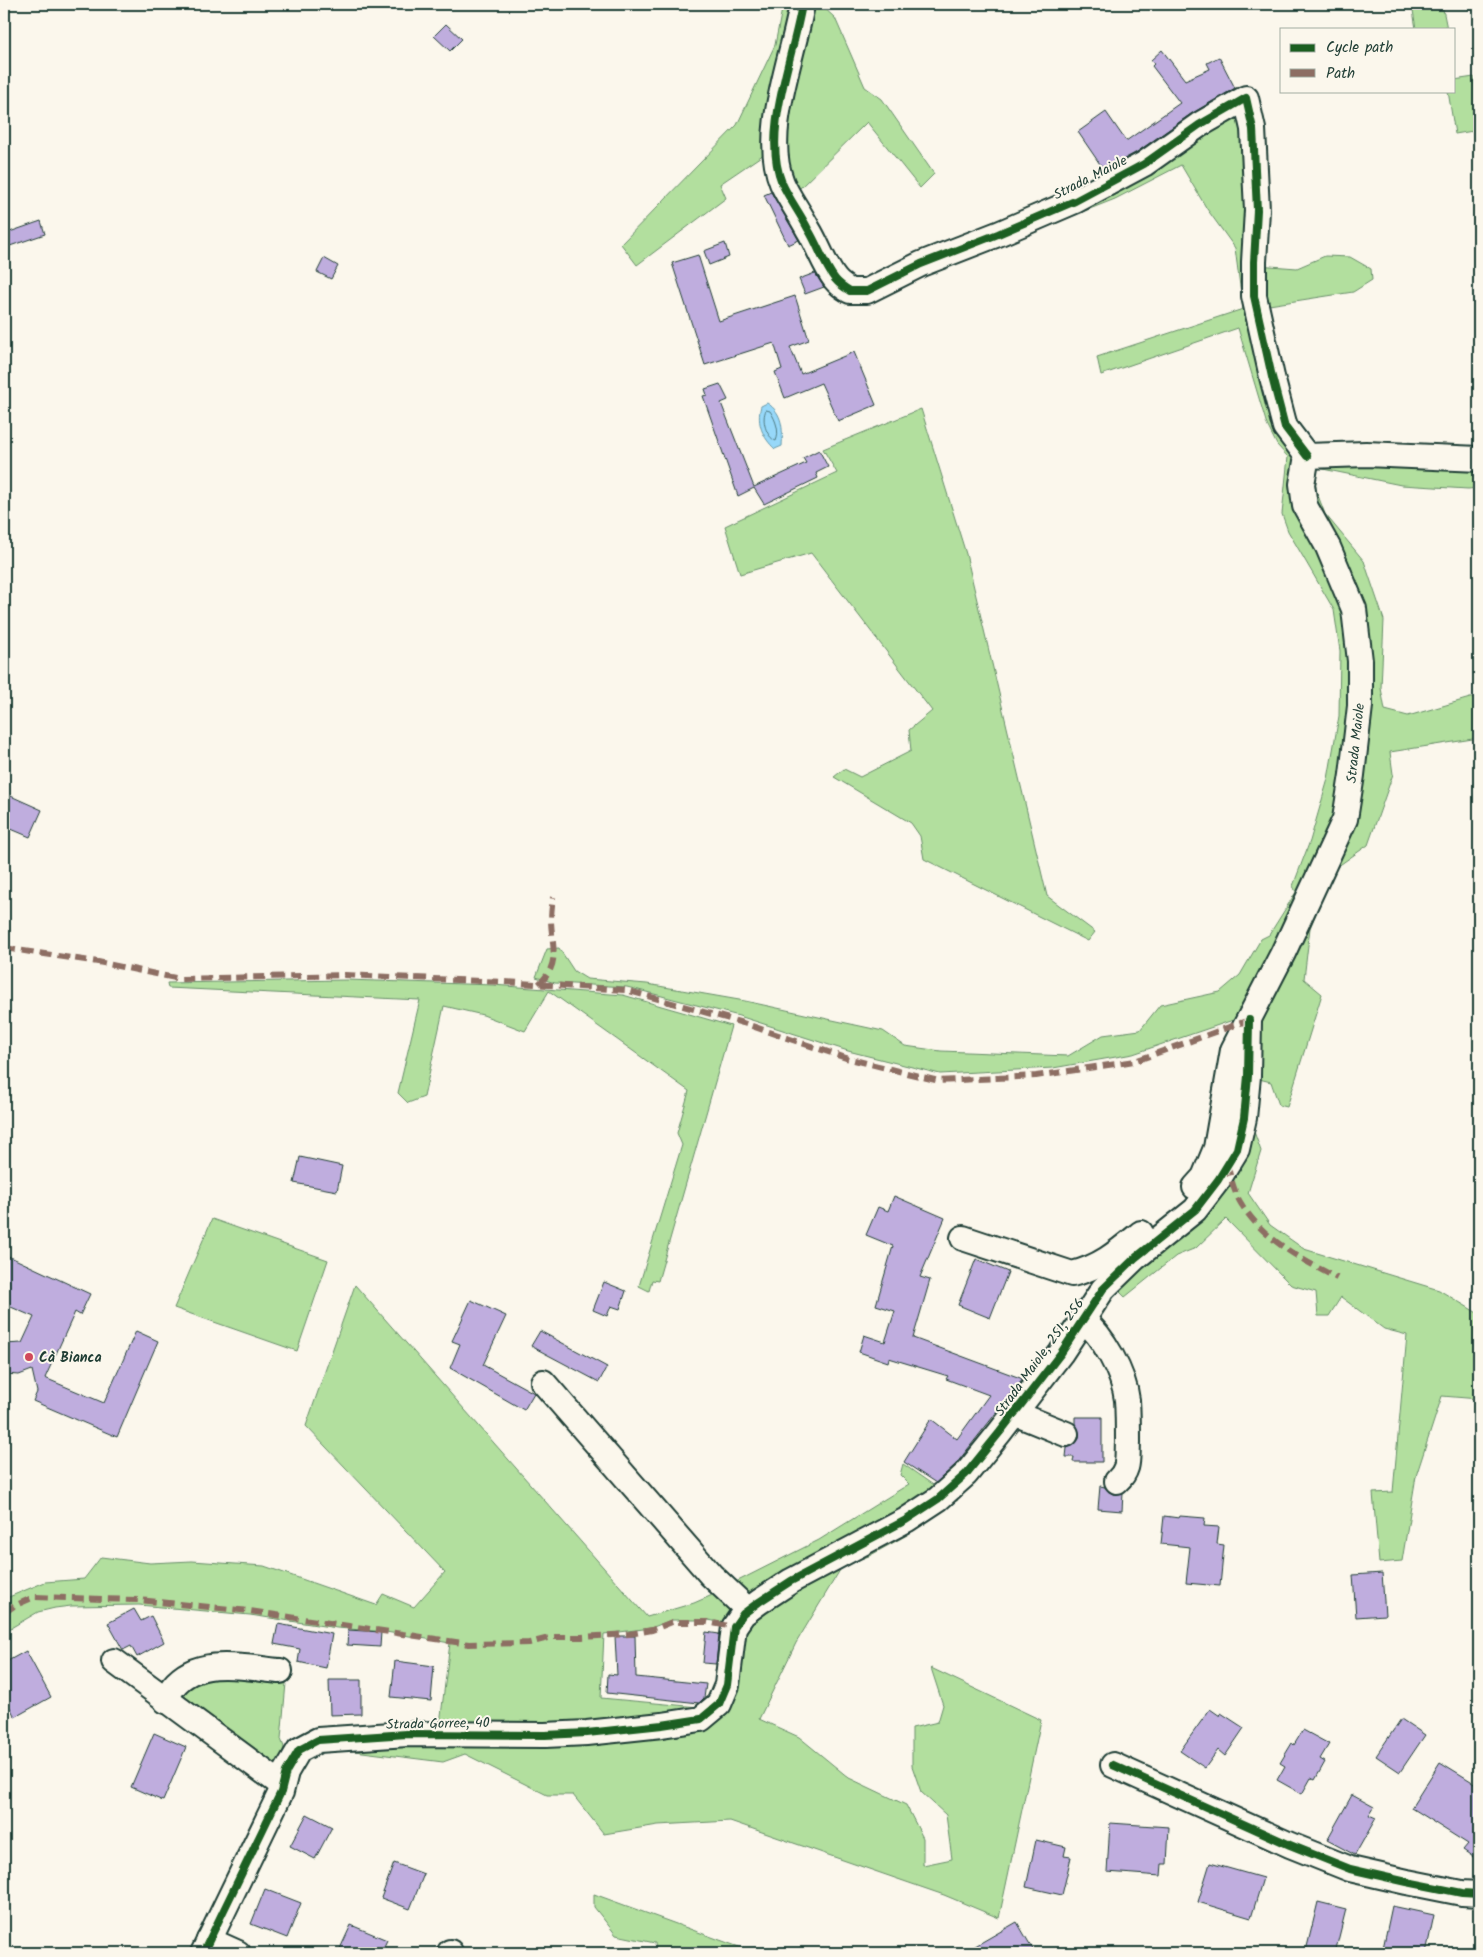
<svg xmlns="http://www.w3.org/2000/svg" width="1483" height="1957" font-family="Kalam,sans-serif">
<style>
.green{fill:#b2df9e;stroke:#688e69}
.water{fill:#97d8f9;stroke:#679aaa}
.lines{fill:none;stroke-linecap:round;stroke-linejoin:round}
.shore{stroke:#4f7b83;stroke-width:1}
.building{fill:#bfadde;stroke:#1f3d34}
.minor-casing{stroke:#1f3d34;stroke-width:28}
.minor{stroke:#fbf7ec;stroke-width:24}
.quiet{stroke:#8d6e63;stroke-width:6;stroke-dasharray:12 6;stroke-linecap:butt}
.cycleway-casing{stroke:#fbf7ec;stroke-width:11}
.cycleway{stroke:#1b5e20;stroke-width:8}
.poi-dot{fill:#d1495b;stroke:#fbf7ec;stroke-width:2}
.labels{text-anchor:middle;stroke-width:4;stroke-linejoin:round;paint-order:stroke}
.street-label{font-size:14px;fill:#1f3d34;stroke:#fbf7ec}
.poi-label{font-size:14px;font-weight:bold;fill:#1f3d34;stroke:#fbf7ec;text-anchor:start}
</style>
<rect width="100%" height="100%" fill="#fbf7ec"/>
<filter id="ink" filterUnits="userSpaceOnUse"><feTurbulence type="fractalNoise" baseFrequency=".02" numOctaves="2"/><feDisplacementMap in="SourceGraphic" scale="10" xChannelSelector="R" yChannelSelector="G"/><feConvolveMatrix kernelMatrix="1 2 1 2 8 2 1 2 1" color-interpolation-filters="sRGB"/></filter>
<g filter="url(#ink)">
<g class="green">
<polygon points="783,4 821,5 835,18 865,87 882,99 934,174 920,188 867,122 793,195 770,150 720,184 726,198 637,265 621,244 737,125 775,45"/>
<polygon points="1412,4 1442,4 1447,29 1416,29"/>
<polygon points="1474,77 1479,112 1479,130 1455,134 1448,91 1454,91 1454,80"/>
<polygon points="1241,107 1248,262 1301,457 1350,611 1355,661 1340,815 1245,1016 1133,1054 1053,1068 940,1074 848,1051 739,1016 627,987 555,983 536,977 547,949 559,948 574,971 587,979 647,984 745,1001 883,1031 905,1046 941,1051 1068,1056 1103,1035 1140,1030 1160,1005 1220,992 1240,975 1261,939 1269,935 1296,892 1293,886 1310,841 1328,779 1339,716 1340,651 1334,610 1288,531 1282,514 1288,457 1277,445 1267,425 1238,328 1101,375 1097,357 1243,309 1235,248 1207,209 1181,165 1115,199 933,271"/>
<polygon points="1325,256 1350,257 1371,269 1372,280 1353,292 1269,305 1292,409 1309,443 1397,447 1310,453 1287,425 1257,265 1297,268"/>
<polygon points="921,409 966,554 1047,896 1095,932 1088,941 924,859 920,836 911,823 834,777 844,769 860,777 911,751 909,730 932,711 811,553 740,574 725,526 837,473 823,449"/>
<polygon points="1479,462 1479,488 1468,489 1401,485 1318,468 1314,485 1325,514 1364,561 1384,620 1381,688 1385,710 1408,716 1470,698 1479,697 1479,738 1390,752 1393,774 1368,845 1334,869 1310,928 1304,979 1322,994 1287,1107 1279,1105 1271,1082 1259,1079 1249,1118 1261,1151 1248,1193 1270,1225 1304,1249 1439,1290 1479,1314 1479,1399 1442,1396 1416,1476 1402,1561 1379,1563 1373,1493 1393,1492 1407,1335 1384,1329 1341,1297 1329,1316 1318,1316 1316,1292 1291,1285 1226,1219 1196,1248 1176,1256 1125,1297 1116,1288 1200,1214 1240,1051 1350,820 1365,660 1308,506 1308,465"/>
<polygon points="347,980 493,985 623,995 731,1026 658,1281 652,1280 649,1291 639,1286 682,1145 677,1133 689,1091 549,991 525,1031 483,1015 444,1006 424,1097 408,1103 398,1093 420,1000 168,988 167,983"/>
<polygon points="212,1219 328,1260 297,1351 174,1308"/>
<polygon points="355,1285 647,1617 694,1603 717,1593 744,1609 731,1624 708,1620 671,1620 651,1628 604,1634 601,1698 709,1708 699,1715 439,1732 450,1643 386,1632 337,1628 250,1615 139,1605 71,1606 55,1608 38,1612 4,1632 4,1599 45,1582 84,1579 101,1557 150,1563 192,1561 264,1566 376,1605 383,1594 414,1607 445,1572 306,1426"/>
<polygon points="903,1464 939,1489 748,1605 728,1586 819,1540 909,1484 900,1475"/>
<polygon points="949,1495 958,1500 933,1514 907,1535 869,1556 843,1565 796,1643 759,1719 799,1737 849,1778 906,1805 923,1838 923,1865 952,1859 946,1815 921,1792 912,1766 912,1728 938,1722 943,1705 931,1668 1041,1720 999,1918 944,1895 730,1821 658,1825 604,1834 573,1795 547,1795 465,1754 443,1762 322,1747 704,1721 739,1629 750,1612"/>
<polygon points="217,1672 257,1676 286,1683 281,1739 284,1747 277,1772 189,1712 183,1688"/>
<polygon points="594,1894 750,1951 756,1953 656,1953 655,1943 616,1935 594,1907"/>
</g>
<path class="water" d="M767,403C783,413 783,429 782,446L775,449C763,438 756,423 761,406Z"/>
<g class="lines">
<path class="shore" d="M766,410L770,411C776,420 780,432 776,441C766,437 761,419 766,410Z"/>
</g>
<g class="building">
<polygon points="446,24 462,39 450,51 434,36"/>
<polygon points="1162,50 1185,80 1210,69 1207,63 1219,57 1235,88 1191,114 1137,152 1104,170 1078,132 1106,112 1126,141 1180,103 1152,66 1154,64 1151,60"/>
<polygon points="771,192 799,240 788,245 764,195"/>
<polygon points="41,221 45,234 4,248 4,234"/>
<polygon points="725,243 729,257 709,265 704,251"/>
<polygon points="698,255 719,321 795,296 809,340 790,347 801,374 854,352 876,405 838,421 821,383 785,398 775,372 782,369 774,343 705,365 672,263"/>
<polygon points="324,258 338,266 331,279 317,272"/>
<polygon points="815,273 824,287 805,294 799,279"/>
<polygon points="720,384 728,400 721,403 754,487 806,463 803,458 819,450 828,467 816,473 818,478 764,504 754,488 738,496 703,396 707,395 705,389"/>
<polygon points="4,793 42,810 30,837 4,826"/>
<polygon points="300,1157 342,1166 337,1191 294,1183"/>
<polygon points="894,1196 945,1218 920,1277 930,1280 913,1338 1023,1379 956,1464 936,1483 904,1462 931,1419 957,1439 989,1395 946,1379 948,1376 889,1358 888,1362 859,1352 864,1335 885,1342 895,1311 876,1305 893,1246 866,1235 878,1207 888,1211"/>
<polygon points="4,1254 90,1294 80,1315 75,1312 45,1378 104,1403 136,1331 158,1341 117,1437 33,1401 37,1392 32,1370 19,1375 4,1374 4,1344 22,1343 34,1317 4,1304"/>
<polygon points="976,1259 1008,1272 990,1318 958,1305"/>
<polygon points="604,1282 626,1291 620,1309 611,1306 607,1316 593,1310"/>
<polygon points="471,1300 506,1316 483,1365 534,1393 524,1410 450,1368 460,1344 452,1341"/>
<polygon points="540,1331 607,1367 599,1382 531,1346"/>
<polygon points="1075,1417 1102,1417 1102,1462 1073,1462 1074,1457 1066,1457 1067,1448 1074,1445 1079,1439 1079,1432 1075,1424"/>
<polygon points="1100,1486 1105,1487 1108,1491 1113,1494 1123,1493 1122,1511 1098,1509"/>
<polygon points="1164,1516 1179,1518 1180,1516 1205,1518 1204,1526 1219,1527 1217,1544 1224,1545 1220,1586 1186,1583 1190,1547 1161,1544"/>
<polygon points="1382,1573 1385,1615 1356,1617 1353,1575"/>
<polygon points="134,1609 141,1621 151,1616 164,1642 137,1657 131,1646 123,1650 108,1623"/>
<polygon points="278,1624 332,1634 326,1668 298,1662 300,1649 274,1644"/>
<polygon points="348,1630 381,1632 380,1647 347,1645"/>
<polygon points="706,1632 719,1634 716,1664 703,1663"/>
<polygon points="615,1636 635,1636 636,1677 706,1684 704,1698 699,1703 607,1693 608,1674 617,1675"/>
<polygon points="26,1651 51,1697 15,1717 4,1696 4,1663"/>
<polygon points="395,1661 434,1666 431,1701 391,1697"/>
<polygon points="329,1680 361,1680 361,1714 330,1715"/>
<polygon points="1210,1709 1220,1716 1221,1713 1244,1728 1225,1756 1218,1750 1205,1768 1180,1751"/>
<polygon points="1401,1719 1425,1735 1400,1772 1376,1756"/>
<polygon points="1303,1730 1329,1744 1320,1759 1325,1762 1315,1780 1311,1778 1302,1794 1277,1780 1285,1766 1280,1763 1292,1743 1294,1745"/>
<polygon points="154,1733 186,1747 163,1801 131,1787"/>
<polygon points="1440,1762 1479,1786 1479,1861 1463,1850 1468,1844 1411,1808"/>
<polygon points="1352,1795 1374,1807 1369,1815 1376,1818 1355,1855 1327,1840"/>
<polygon points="307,1814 332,1827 315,1859 290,1846"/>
<polygon points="1110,1823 1169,1827 1167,1864 1162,1864 1161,1876 1107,1872"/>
<polygon points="1036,1840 1066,1847 1064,1856 1071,1857 1062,1895 1026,1887"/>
<polygon points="394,1863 424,1874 410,1909 381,1898"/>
<polygon points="1210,1863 1263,1878 1251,1918 1198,1902"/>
<polygon points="265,1889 301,1903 287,1938 251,1924"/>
<polygon points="1318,1902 1346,1909 1335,1953 1306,1951"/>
<polygon points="1392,1906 1434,1915 1426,1953 1401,1950 1401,1953 1382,1953"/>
<polygon points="1017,1922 1035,1953 963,1953"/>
<polygon points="351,1925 387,1940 381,1953 338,1953"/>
</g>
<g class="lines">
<g class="minor-casing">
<g id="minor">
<path d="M802,4C794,56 761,132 782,183C789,199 800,213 808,229C818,245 824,265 835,279C839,284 845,288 850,291H867L921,264L998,234L1075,201L1144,164L1199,125L1246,98L1253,129L1257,210L1254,262V296L1272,377L1285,427L1307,456"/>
<polyline points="1195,1187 1204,1177 1216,1148 1233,1050 1283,953 1345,819 1352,775 1360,706 1360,661 1354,609 1328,547 1305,506 1302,484 1307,456 1366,454 1479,459"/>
<path d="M963,1238L1072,1274C1101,1267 1118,1252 1141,1233"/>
<path d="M1083,1320C1103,1335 1124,1374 1127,1400C1128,1414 1128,1428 1128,1442C1127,1459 1130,1469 1117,1481"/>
<polyline points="543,1382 711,1575 748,1610"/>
<polyline points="1014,1413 1066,1434"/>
<polyline points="114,1661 282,1785"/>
<path d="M166,1701C168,1696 170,1691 173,1687C198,1655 247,1668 280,1671"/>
<polyline points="1113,1765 1290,1845 1350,1869 1407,1882 1462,1893 1479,1894"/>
<polyline points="209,1940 238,1953"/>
<polyline points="203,1953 281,1792 286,1772 299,1750 318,1740 407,1734 545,1735 587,1733 662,1725 701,1719 719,1704 727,1685 734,1627 743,1614 759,1602 791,1581 906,1520 938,1499 966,1474 1000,1432 1061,1353 1103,1289 1135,1258 1195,1210 1218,1180 1237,1149 1244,1118 1248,1076 1249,1020"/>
<polyline points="450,1953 450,1952"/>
</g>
</g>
<use href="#minor" class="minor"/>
<g class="quiet">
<polyline points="4,948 98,962 180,979 345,975 504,982 626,990 743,1023 846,1058 939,1081 1036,1076 1135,1061 1249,1020"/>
<path d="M539,984C561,964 552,947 551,921C551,913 552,905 553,897"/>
<path d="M1227,1164C1231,1178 1234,1193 1242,1205C1264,1240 1301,1259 1337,1278"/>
<polyline points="4,1613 14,1606 34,1597 138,1600 250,1611 469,1644 529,1643 553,1637 582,1637 629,1634 652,1630 672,1622 707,1622 734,1627"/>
</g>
<g class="cycleway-casing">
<g id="cycleway">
<path d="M802,4C794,56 761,132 782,183C789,199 800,213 808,229C818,245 824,265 835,279C839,284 845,288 850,291H867L921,264L998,234L1075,201L1144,164L1199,125L1246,98L1253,129L1257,210L1254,262V296L1272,377L1285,427L1307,456"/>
<polyline points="1113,1765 1290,1845 1350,1869 1407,1882 1462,1893 1479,1894"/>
<polyline points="203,1953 281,1792 286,1772 299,1750 318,1740 407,1734 545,1735 587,1733 662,1725 701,1719 719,1704 727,1685 734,1627 743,1614 759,1602 791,1581 906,1520 938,1499 966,1474 1000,1432 1061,1353 1103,1289 1135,1258 1195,1210 1218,1180 1237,1149 1244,1118 1248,1076 1249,1020"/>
</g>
</g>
<use href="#cycleway" class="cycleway"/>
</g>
</g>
<circle class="poi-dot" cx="29" cy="1357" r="5"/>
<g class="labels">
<g class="street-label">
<text transform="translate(1090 177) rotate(-27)" y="5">Strada Maiole</text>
<text transform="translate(1355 743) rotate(-84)" y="5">Strada Maiole</text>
<text transform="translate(1039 1357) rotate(-54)" y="5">Strada Maiole, 251, 256</text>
<text transform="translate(438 1723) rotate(-1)" y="5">Strada Gorree, 40</text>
</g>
<g class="poi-label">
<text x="39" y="1362">Cà Bianca</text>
</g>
</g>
<rect width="1483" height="1957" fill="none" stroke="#fbf7ec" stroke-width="20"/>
<rect x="10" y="10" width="1463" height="1937" fill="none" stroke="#1f3d34" stroke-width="2" filter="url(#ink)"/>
<rect x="1280" y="28" width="175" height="65" fill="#fbf7ec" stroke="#a3ada2"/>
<rect x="1290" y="44" width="25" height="8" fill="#1b5e20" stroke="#a3ada2"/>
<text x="1326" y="52" font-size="15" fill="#1f3d34">Cycle path</text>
<rect x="1290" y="69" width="25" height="8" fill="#8d6e63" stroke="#a3ada2"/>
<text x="1326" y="78" font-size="15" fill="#1f3d34">Path</text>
</svg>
